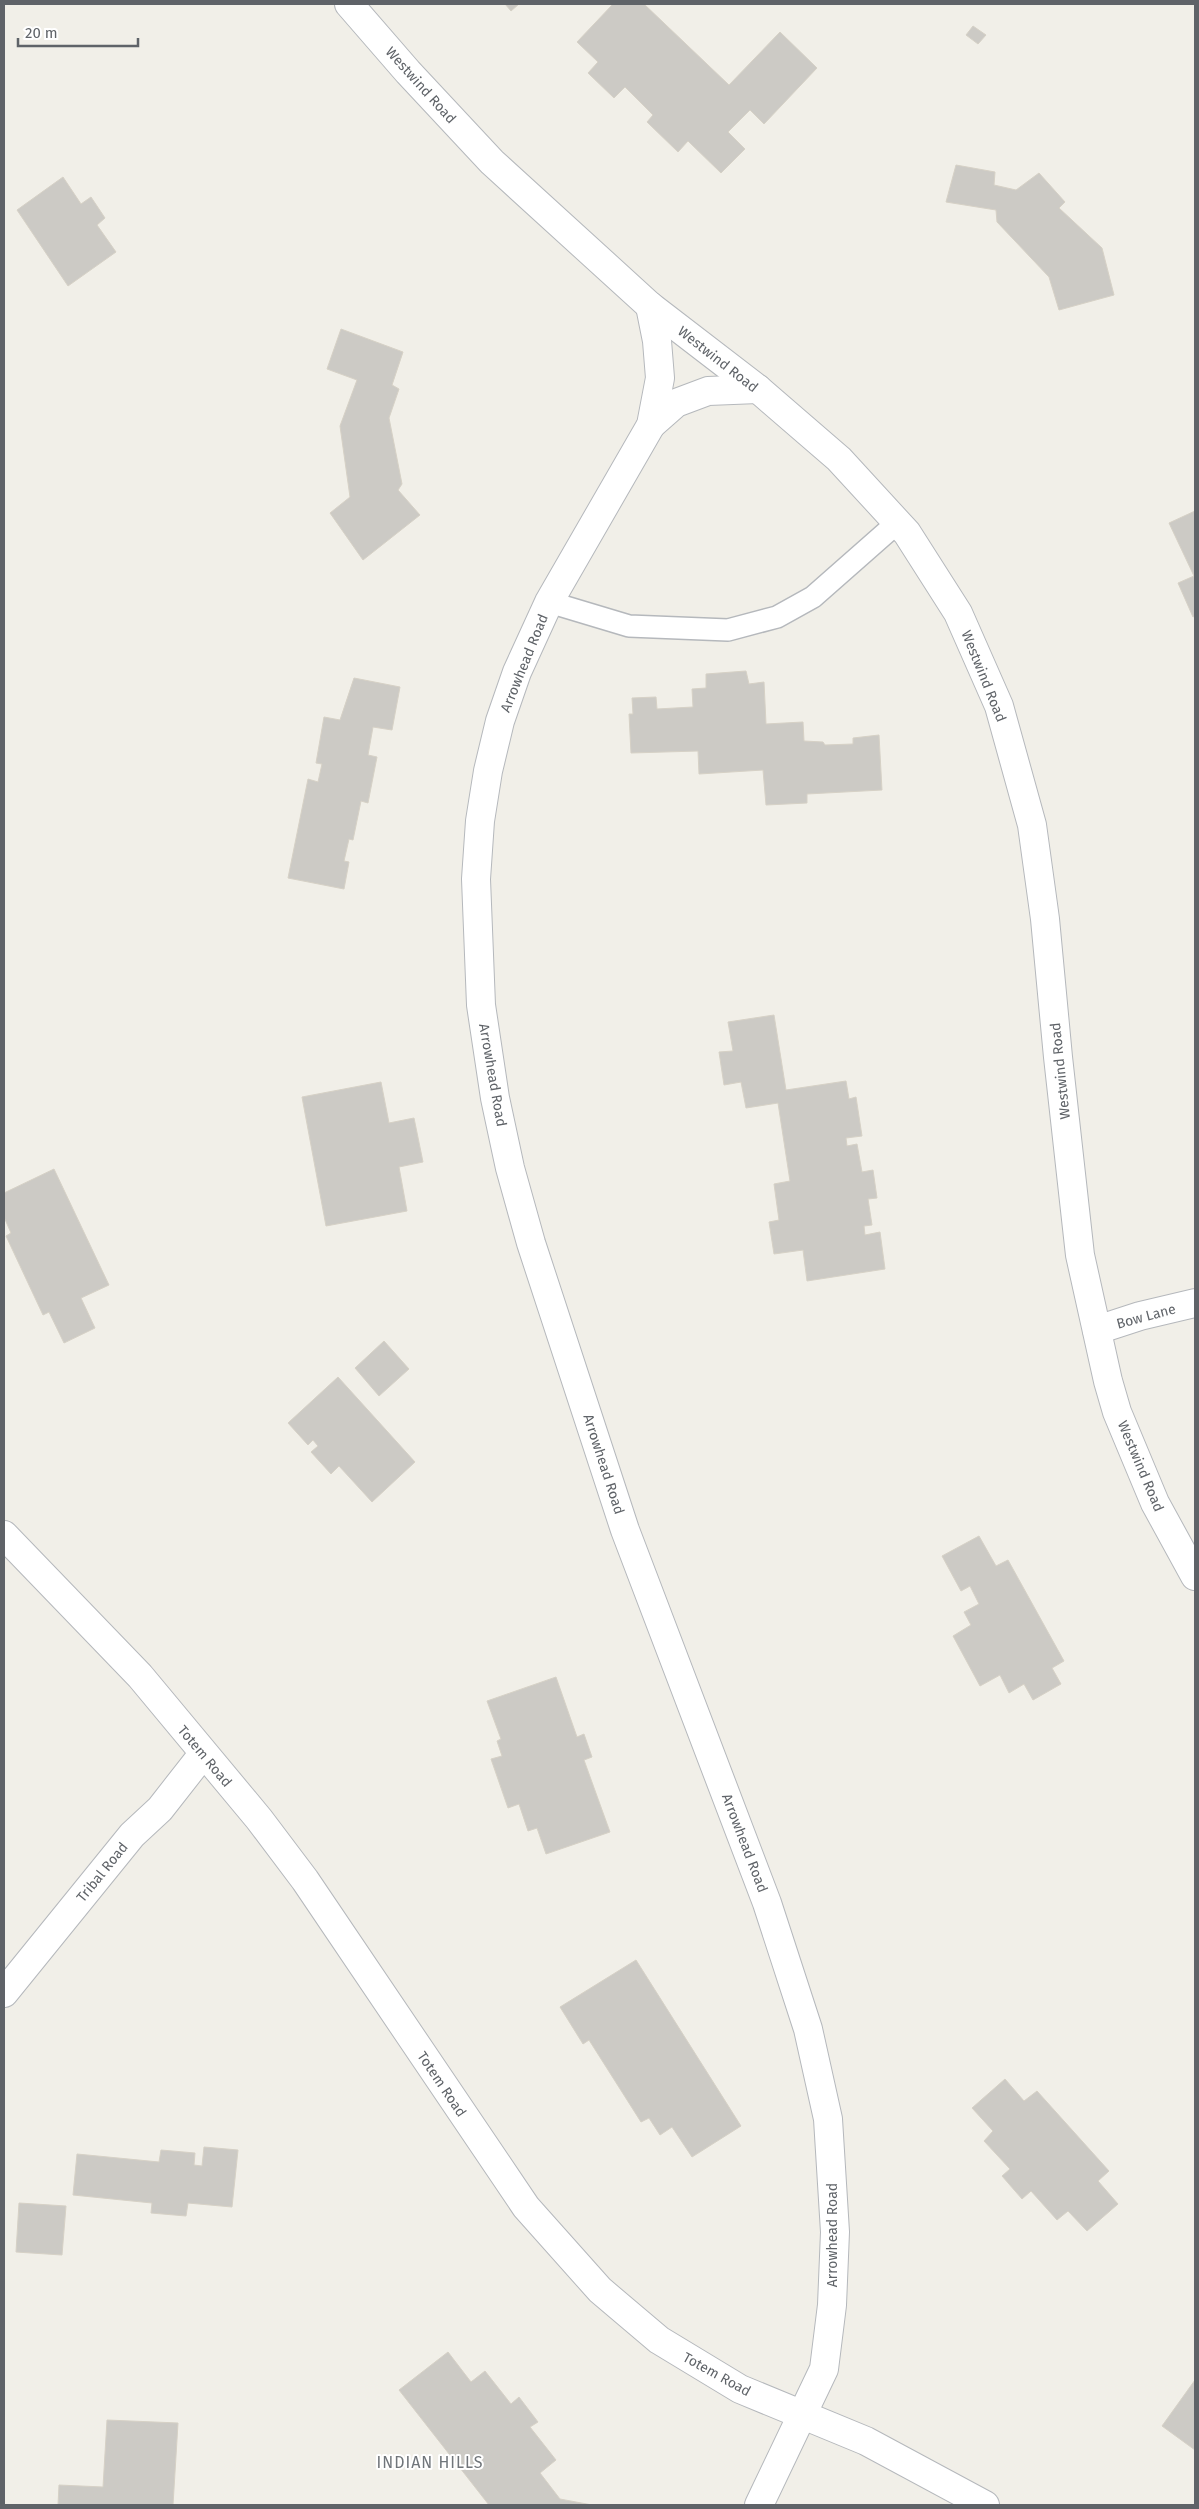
<svg xmlns="http://www.w3.org/2000/svg" width="1199" height="2509" font-family="'Fira Sans',sans-serif">
<style>
.building{fill:#cccac5;stroke:#d6d1c6}
.lines{fill:none;stroke-linecap:round;stroke-linejoin:round}
.lane-casing{stroke:#b5b8bc;stroke-width:24}
.street-casing{stroke:#b5b8bc;stroke-width:30}
.lane{stroke:#fff;stroke-width:21}
.street{stroke:#fff;stroke-width:28}
.labels{text-anchor:middle;stroke-width:4;stroke-linejoin:round;paint-order:stroke}
.street-label{font-size:14px;fill:#5f6368;stroke:#fff}
.quarter-label{font-size:16px;letter-spacing:1px;fill:#70757a;stroke:#fff}
</style>
<rect width="100%" height="100%" fill="#f1efe8"/>
<g class="building">
<polygon points="505,4 519,4 511,11"/>
<polygon points="613,4 644,4 729,85 780,32 817,68 764,124 750,110 728,132 745,149 721,173 688,141 678,152 647,122 653,115 625,87 614,98 588,73 598,62 577,42"/>
<polygon points="973,26 986,35 978,44 966,35"/>
<polygon points="956,165 995,172 994,185 1016,190 1039,173 1065,202 1059,208 1102,248 1114,295 1059,310 1049,277 997,222 996,210 946,202"/>
<polygon points="63,177 81,204 91,197 105,218 97,225 116,252 68,286 17,210"/>
<polygon points="341,329 403,352 392,385 399,389 389,418 402,484 398,490 420,515 363,560 330,513 350,497 340,426 357,380 327,369"/>
<polygon points="1195,511 1195,616 1193,617 1178,583 1194,576 1169,523"/>
<polygon points="746,671 749,684 764,682 766,724 803,722 804,741 823,742 825,745 853,744 853,738 879,735 882,790 807,794 807,803 766,805 763,770 699,774 698,751 631,753 629,714 633,714 632,698 656,697 657,709 693,707 692,689 706,688 706,674"/>
<polygon points="354,678 400,687 392,730 373,727 368,755 377,757 368,803 361,801 353,840 349,839 344,861 349,862 344,889 288,878 308,779 318,782 322,764 316,763 324,717 340,720"/>
<polygon points="774,1015 786,1090 846,1081 849,1099 856,1097 862,1136 846,1138 847,1146 857,1144 862,1172 873,1170 877,1198 868,1199 872,1225 864,1226 865,1235 880,1232 885,1269 807,1281 803,1250 774,1254 769,1222 779,1220 774,1184 790,1181 778,1103 746,1108 741,1082 724,1085 719,1052 733,1051 728,1022"/>
<polygon points="381,1082 389,1123 414,1118 423,1162 399,1167 407,1211 326,1226 302,1097"/>
<polygon points="54,1169 109,1285 81,1298 95,1328 64,1343 49,1312 43,1315 6,1236 11,1233 4,1217 4,1193"/>
<polygon points="384,1341 409,1369 379,1396 355,1368"/>
<polygon points="338,1377 415,1462 372,1502 339,1466 331,1474 311,1452 318,1446 313,1440 308,1445 288,1423"/>
<polygon points="979,1536 996,1566 1008,1560 1064,1661 1052,1668 1061,1684 1033,1700 1024,1684 1009,1693 1000,1675 980,1686 953,1636 971,1625 964,1612 979,1604 970,1586 961,1591 942,1556"/>
<polygon points="556,1677 577,1737 584,1734 592,1757 584,1760 610,1832 546,1854 537,1828 528,1831 519,1804 508,1808 491,1759 502,1756 497,1741 501,1739 487,1701"/>
<polygon points="636,1960 741,2126 692,2157 672,2127 660,2135 649,2118 641,2122 589,2040 583,2044 560,2007"/>
<polygon points="1005,2079 1024,2101 1037,2091 1109,2171 1098,2181 1118,2204 1087,2231 1068,2211 1057,2220 1031,2191 1022,2199 1002,2176 1010,2169 984,2141 993,2131 972,2108"/>
<polygon points="204,2147 238,2150 232,2207 188,2203 186,2216 151,2213 152,2203 73,2195 77,2154 159,2162 161,2150 195,2153 194,2165 202,2166"/>
<polygon points="19,2203 66,2206 62,2255 16,2252"/>
<polygon points="448,2352 471,2382 485,2371 511,2404 519,2397 538,2422 530,2427 556,2460 540,2473 560,2499 592,2505 489,2505 399,2390"/>
<polygon points="1195,2380 1195,2450 1162,2426"/>
<polygon points="107,2420 178,2423 173,2505 58,2505 59,2485 103,2487"/>
</g>
<g class="lines">
<g class="lane-casing">
<polyline id="lane" points="549,602 629,626 728,630 777,617 813,597 897,523"/>
</g>
<g class="street-casing">
<g id="street">
<polyline points="349,4 408,72 492,162 650,306 758,389 839,459 907,533 958,613 999,706 1032,825 1045,919 1058,1057 1080,1255 1108,1381 1117,1412 1155,1503 1195,1576"/>
<polyline points="650,306 657,341 660,378 651,425 549,602 517,672 500,721 488,771 480,821 476,879 481,1005 495,1098 510,1168 531,1243 625,1530 767,1903 808,2029 828,2119 835,2232 832,2305 824,2369 759,2505"/>
<polyline points="651,425 676,403 708,391 758,389"/>
<polyline points="1097,1330 1140,1316 1195,1303"/>
<polyline points="4,1535 140,1676 259,1819 305,1880 526,2207 600,2290 659,2340 740,2389 866,2441 985,2505"/>
<polyline points="4,1993 132,1835 160,1809 203,1754"/>
</g>
</g>
<use href="#lane" class="lane"/>
<use href="#street" class="street"/>
</g>
<g class="labels">
<g class="street-label">
<text transform="translate(421 85) rotate(48)" y="5">Westwind Road</text>
<text transform="translate(718 359) rotate(38)" y="5">Westwind Road</text>
<text transform="translate(524 663) rotate(-68)" y="5">Arrowhead Road</text>
<text transform="translate(984 676) rotate(68)" y="5">Westwind Road</text>
<text transform="translate(1060 1071) rotate(-96)" y="5">Westwind Road</text>
<text transform="translate(493 1075) rotate(80)" y="5">Arrowhead Road</text>
<text transform="translate(1146 1316) rotate(-15)" y="5">Bow Lane</text>
<text transform="translate(604 1464) rotate(72)" y="5">Arrowhead Road</text>
<text transform="translate(1141 1466) rotate(67)" y="5">Westwind Road</text>
<text transform="translate(205 1756) rotate(50)" y="5">Totem Road</text>
<text transform="translate(745 1843) rotate(69)" y="5">Arrowhead Road</text>
<text transform="translate(102 1872) rotate(-51)" y="5">Tribal Road</text>
<text transform="translate(442 2084) rotate(56)" y="5">Totem Road</text>
<text transform="translate(832 2235) rotate(-90)" y="5">Arrowhead Road</text>
<text transform="translate(717 2374) rotate(29)" y="5">Totem Road</text>
</g>
<g class="quarter-label">
<text x="430" y="2468">INDIAN HILLS</text>
</g>
</g>
<rect width="1199" height="2509" fill="none" stroke="#5f6368" stroke-width="10"/>
<path d="M18 38v8h120v-8" fill="none" stroke="#5f6368" stroke-width="2.5"/>
<text x="25" y="38" font-size="15" fill="#5f6368" stroke="#ffffff" stroke-width="4" paint-order="stroke">20 m</text>
</svg>
